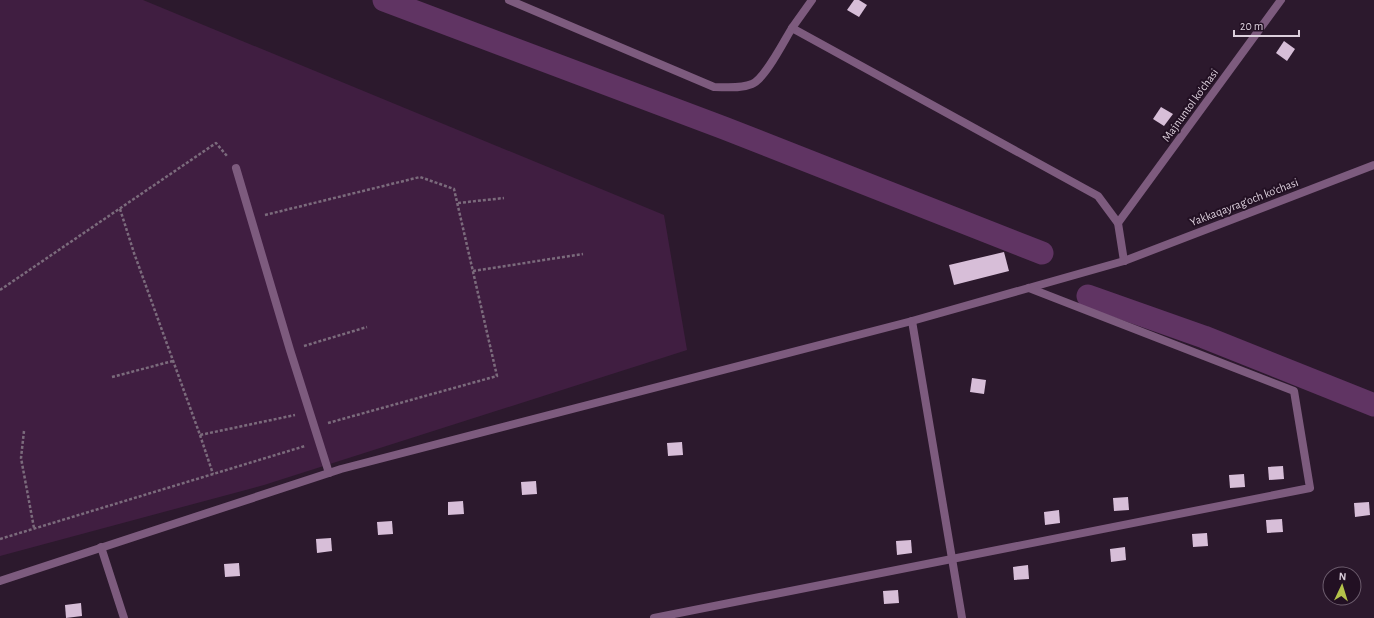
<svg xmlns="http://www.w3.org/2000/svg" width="1374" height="618" font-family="'Alegreya Sans',sans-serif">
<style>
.green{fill:#401e41}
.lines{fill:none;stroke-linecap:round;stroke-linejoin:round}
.canal{stroke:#603463;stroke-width:23}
.building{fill:#d7bed8}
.path{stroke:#7b6b7c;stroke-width:2.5;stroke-dasharray:3 2;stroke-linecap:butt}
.lane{stroke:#7d5b7e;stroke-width:8}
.street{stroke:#7d5b7e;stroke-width:8}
.labels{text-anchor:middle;stroke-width:4;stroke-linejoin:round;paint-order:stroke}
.street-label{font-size:12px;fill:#dccfdc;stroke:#221023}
</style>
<rect width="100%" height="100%" fill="#2c192d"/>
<polygon class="green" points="0,0 143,0 664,215 687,350 264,485 0,556"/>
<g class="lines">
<g class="canal">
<polyline points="384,0 724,128 1042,253"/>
<polyline points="1088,296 1204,337 1374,405"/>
</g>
</g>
<g class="building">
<polygon points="854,0 859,0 867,5 859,17 847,10"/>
<polygon points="1284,41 1295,49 1287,61 1276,53"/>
<polygon points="1161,107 1173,114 1164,126 1153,119"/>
<polygon points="1004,252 1009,271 954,285 949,265"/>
<polygon points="972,378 986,380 984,394 970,392"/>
<polygon points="682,442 683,455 668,456 667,443"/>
<polygon points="1283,466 1284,479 1269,480 1268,467"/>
<polygon points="1244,474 1245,487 1230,488 1229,475"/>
<polygon points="536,481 537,494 522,495 521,482"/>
<polygon points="1128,497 1129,510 1114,511 1113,498"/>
<polygon points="463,501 464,514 448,515 448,502"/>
<polygon points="1369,502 1370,515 1355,517 1354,503"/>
<polygon points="1059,510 1060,523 1045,525 1044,512"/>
<polygon points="1282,519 1283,532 1267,533 1266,520"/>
<polygon points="392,521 393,534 378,535 377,522"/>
<polygon points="1207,533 1208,546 1193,547 1192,534"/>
<polygon points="331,538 332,551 317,553 316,539"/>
<polygon points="911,540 912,553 897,555 896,541"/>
<polygon points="1125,547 1126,560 1111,562 1110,549"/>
<polygon points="239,563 240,576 225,577 224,564"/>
<polygon points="1028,565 1029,579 1014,580 1013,567"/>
<polygon points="898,590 899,603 884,604 883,591"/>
<polygon points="81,603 82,616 66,618 65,605"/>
</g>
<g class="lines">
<g class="path">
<polyline points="458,203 504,198"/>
<polyline points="120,209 134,253 200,435 295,415"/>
<polyline points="265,215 420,177 454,189 497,376 328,423"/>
<polyline points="473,271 583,254"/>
<polyline points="0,290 216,143 227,156"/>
<polyline points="304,346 367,327"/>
<polyline points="112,377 173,361"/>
<polyline points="24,431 21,458 34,528"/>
<polyline points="200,435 213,474"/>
<polyline points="0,539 305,446"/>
</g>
<polyline class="lane" points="236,168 290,350 329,473"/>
<g class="street">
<path d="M509,0L714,87C726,87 740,89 752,84C765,79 784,41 792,28L1098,196L1118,223L1124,261"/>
<polyline points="792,28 812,0"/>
<polyline points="1118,223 1281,0"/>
<polyline points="912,321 962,618"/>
<polyline points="101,547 124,618"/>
<polyline points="0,581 341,469 912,321 1124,261 1374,165"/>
<polyline points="654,618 1310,488 1294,391 1029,288"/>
</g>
</g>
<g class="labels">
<g class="street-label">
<text transform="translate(1190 105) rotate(-54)" y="4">Majnuntol ko'chasi</text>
<text transform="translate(1244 202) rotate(-21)" y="4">Yakkaqayrag'och ko'chasi</text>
</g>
</g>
<g transform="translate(1342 586) rotate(4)"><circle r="19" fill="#221023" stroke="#6c5c6d"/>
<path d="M0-3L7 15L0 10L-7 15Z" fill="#b4c24a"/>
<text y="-6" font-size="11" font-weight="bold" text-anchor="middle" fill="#dccfdc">N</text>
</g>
<path d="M1234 30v6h65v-6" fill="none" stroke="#dccfdc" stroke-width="2"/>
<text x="1240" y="30" font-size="12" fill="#dccfdc" stroke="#221023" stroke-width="3" paint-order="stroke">20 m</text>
</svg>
